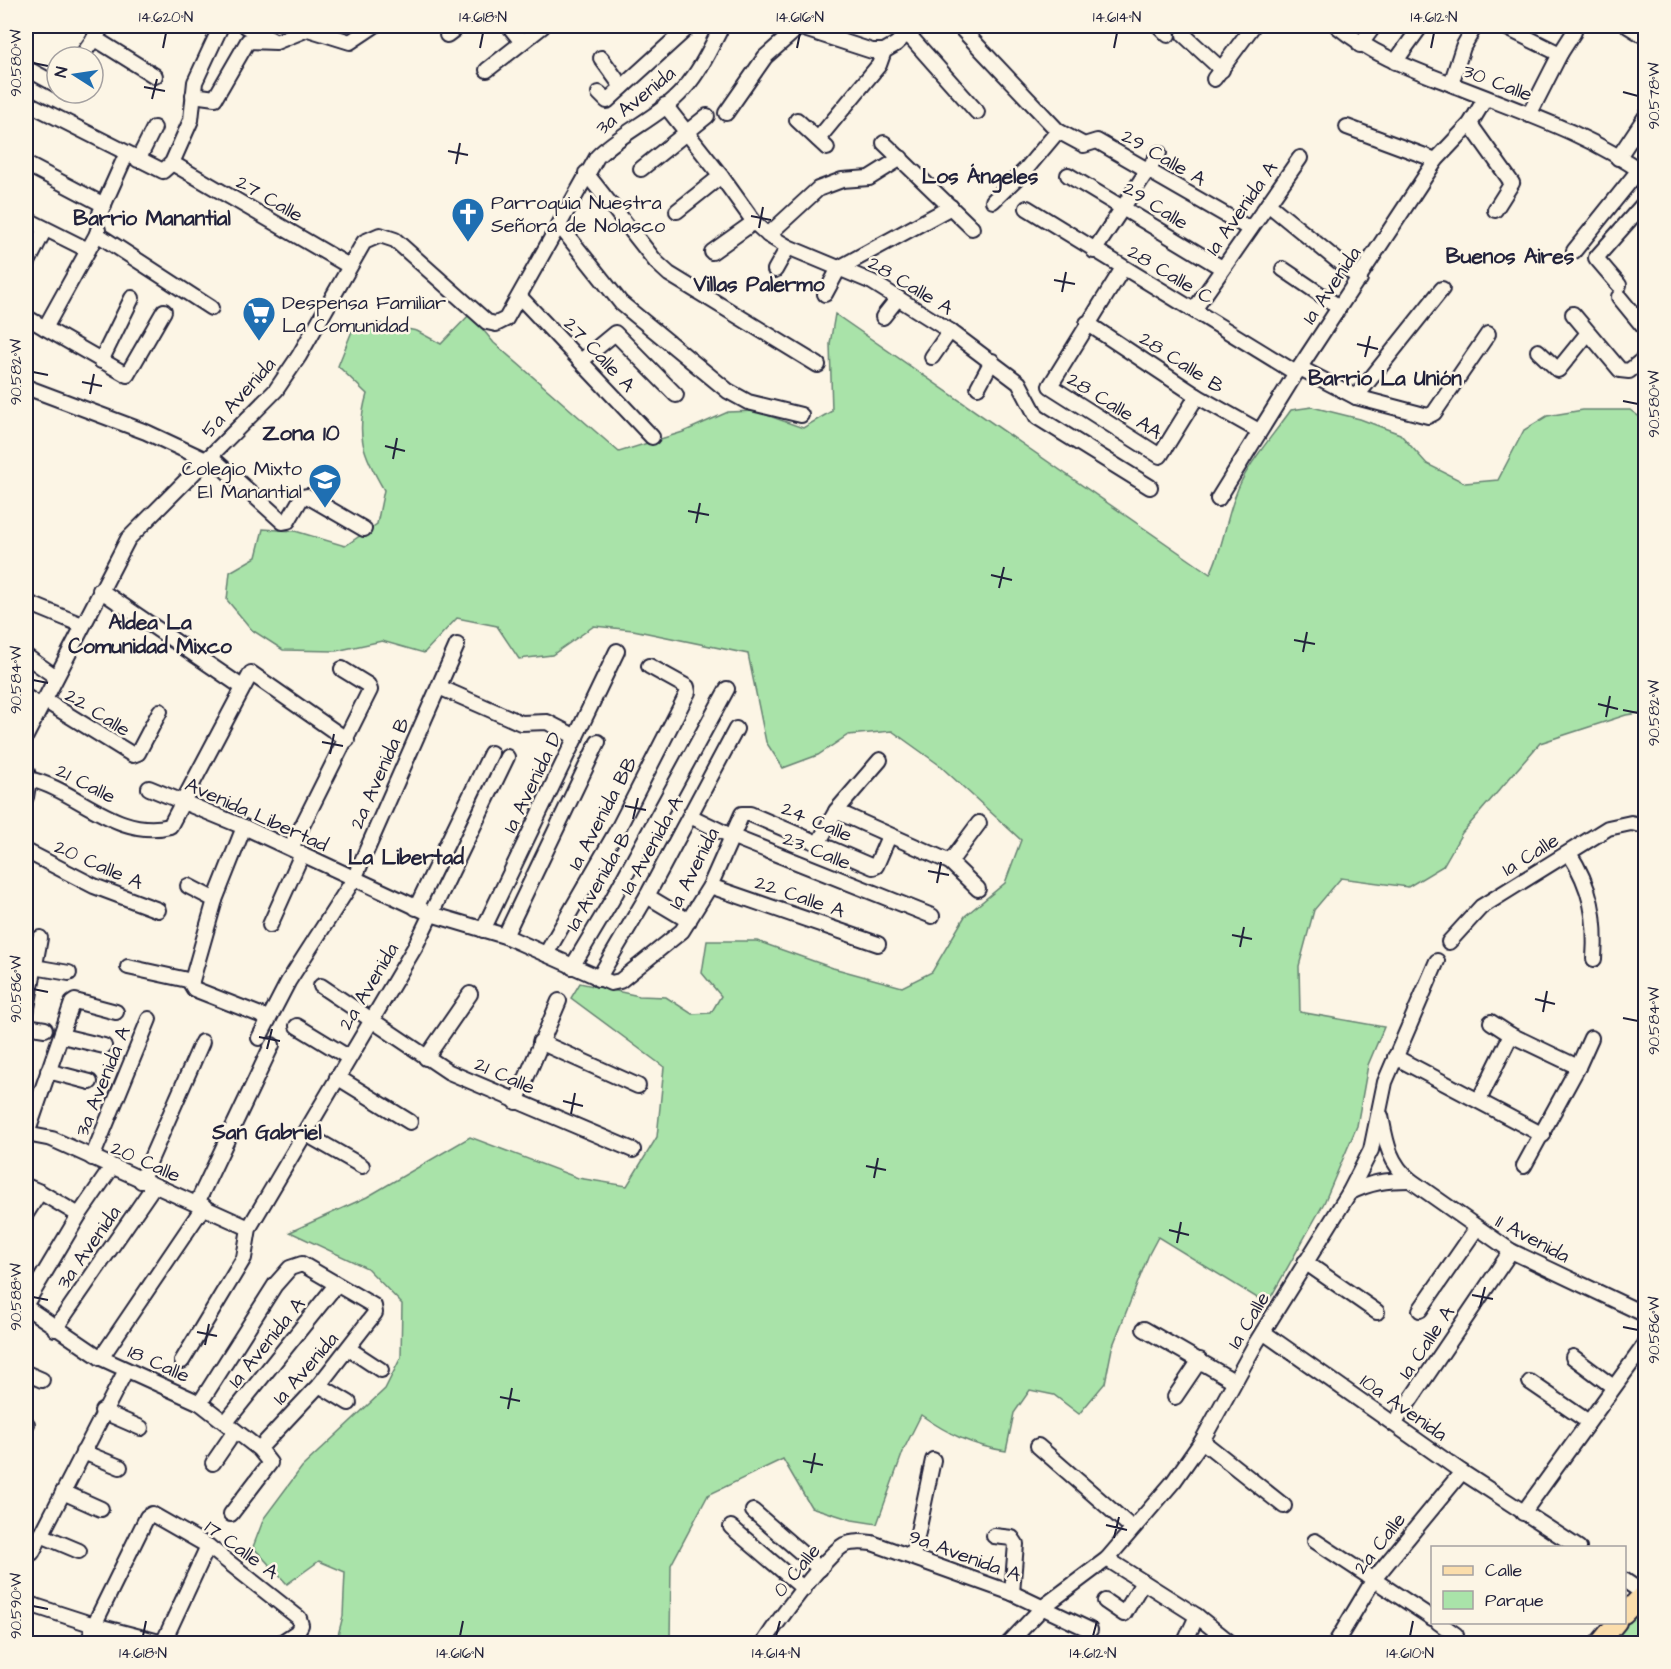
<svg xmlns="http://www.w3.org/2000/svg" width="1671" height="1669" font-family="'Architects Daughter',sans-serif">
<style>
.green{fill:#a9e3a9;stroke:#668272;stroke-width:1.5}
.lines{fill:none;stroke-linecap:round;stroke-linejoin:round}
.minor-casing{stroke:#22223b;stroke-width:18}
.major-casing{stroke:#22223b;stroke-width:22}
.minor{stroke:#fcf5e5;stroke-width:14}
.major{stroke:#fbddab;stroke-width:18}
.ticks{fill:none;stroke:#22223b;stroke-width:2}
.labels{text-anchor:middle;stroke-width:5;stroke-linejoin:round;paint-order:stroke}
.street-label{font-size:20px;fill:#22223b;stroke:#fcf5e5}
.poi-label{font-size:20px;fill:#22223b;stroke:#fcf5e5;text-anchor:start}
.neighbourhood-label{font-size:21px;font-weight:bold;fill:#22223b;stroke:#fcf5e5}
.quarter-label{font-size:22px;font-weight:bold;fill:#22223b;stroke:#fcf5e5}
.neatline{fill:none;stroke:#22223b;stroke-width:2}
.ticks-label{font-size:15px;text-anchor:middle;fill:#22223b}
</style>
<rect width="100%" height="100%" fill="#fcf5e5"/>
<filter id="ink" filterUnits="userSpaceOnUse"><feTurbulence type="fractalNoise" baseFrequency=".0167" numOctaves="2"/><feDisplacementMap in="SourceGraphic" scale="12" xChannelSelector="R" yChannelSelector="G"/><feConvolveMatrix kernelMatrix="1 2 1 2 8 2 1 2 1" color-interpolation-filters="sRGB"/></filter>
<g filter="url(#ink)">
<g class="green">
<path d="M470,314L494,343L619,452L683,432L728,412L755,411L803,428L832,411L830,344L835,314L1210,574C1225,545 1226,512 1241,482C1253,457 1275,433 1291,410L1312,407L1360,419L1400,434L1427,464L1465,483L1498,480L1524,430L1547,416L1583,410H1630L1645,421V712L1626,715L1540,743L1462,833L1443,866L1408,887L1341,878L1314,910L1299,966L1300,1012L1384,1027L1368,1065L1357,1126L1324,1203L1267,1304L1158,1237L1149,1254L1112,1348L1105,1383L1079,1414L1054,1395L1030,1390L1014,1413L1006,1451C973,1446 948,1434 921,1415L904,1449L877,1524L852,1520L811,1507L783,1459L708,1495L671,1565L670,1643H336L343,1616L345,1572L319,1561L287,1584L253,1547L264,1518L302,1467L385,1389L401,1357L402,1304L367,1268L290,1232L367,1197L470,1137L578,1178L627,1186L657,1137L664,1067L571,998L580,983L639,996L666,997L692,1014L711,1013L721,996L702,973L707,941H757L833,968L902,987L932,972L965,916L1005,883L1021,840L938,764L892,731L848,735L818,755L783,768L766,742L748,654L633,630L594,626L552,655L519,659L497,626L457,618L424,653L382,641L336,651L283,650L252,630L227,600L230,572L256,557L263,529L295,531L345,546L377,524L384,490C363,454 355,435 367,394L338,366L352,331L376,323L417,331L441,344Z"/>
<polygon points="1645,1597 1645,1643 1605,1644"/>
</g>
<g class="lines">
<g class="minor-casing">
<g id="minor">
<polyline points="246,26 272,40"/>
<polyline points="509,26 522,42"/>
<polyline points="795,26 872,51 884,51"/>
<polyline points="959,26 1058,131 1084,145 1097,141 1250,229"/>
<polyline points="1159,26 1168,35"/>
<path d="M1337,26C1370,53 1407,67 1446,82C1512,109 1588,132 1646,175"/>
<polyline points="1503,26 1560,54"/>
<polyline points="1628,26 1646,37"/>
<polyline points="907,33 977,112"/>
<polyline points="447,35 459,26"/>
<polyline points="1184,35 1222,70"/>
<polyline points="94,38 155,76"/>
<polyline points="1360,45 1374,26"/>
<polyline points="81,57 103,26"/>
<polyline points="601,58 622,87"/>
<polyline points="1395,62 1421,26"/>
<polyline points="26,68 57,85"/>
<polyline points="487,70 543,26"/>
<polyline points="1214,79 1253,26"/>
<polyline points="1451,84 1463,47 1475,26"/>
<polyline points="599,93 607,101 685,30 686,26"/>
<polyline points="193,95 215,98 248,41 276,42 308,29 350,42 374,26"/>
<polyline points="26,102 163,171 172,163 191,120 195,82 221,26"/>
<polyline points="665,105 721,176 754,222 768,235 788,247 872,282 950,331 1019,383 1037,417 1150,487"/>
<polyline points="726,113 765,57 799,27"/>
<polyline points="1529,115 1560,54 1574,32"/>
<polyline points="797,120 827,148"/>
<polyline points="1470,124 1512,183 1495,210"/>
<polyline points="1347,127 1436,160"/>
<polyline points="818,139 879,65 884,51 896,44 915,26"/>
<polyline points="884,143 972,228"/>
<polyline points="1618,158 1646,116"/>
<polyline points="138,160 154,128"/>
<polyline points="172,163 349,266"/>
<polyline points="26,164 104,205"/>
<polyline points="641,169 707,116"/>
<polyline points="586,173 656,262 669,274 818,365"/>
<polyline points="1068,175 1222,268"/>
<polyline points="993,201 1027,168 1058,131"/>
<polyline points="1268,204 1360,279"/>
<polyline points="1027,208 1296,373"/>
<polyline points="677,211 721,176"/>
<polyline points="100,213 126,155"/>
<polyline points="26,219 88,250"/>
<polyline points="559,225 621,303 728,391 748,402 801,415"/>
<polyline points="98,230 97,234 211,308"/>
<polyline points="768,235 818,189 842,180 869,178 901,158"/>
<polyline points="1094,251 1159,153"/>
<polyline points="1574,251 1639,170"/>
<polyline points="712,252 754,222"/>
<polyline points="26,266 45,229"/>
<polyline points="1123,268 1050,386 1160,456 1197,396"/>
<polyline points="1283,269 1339,307"/>
<polyline points="775,270 788,247"/>
<polyline points="1619,285 1596,258 1646,201"/>
<polyline points="825,294 839,268 951,207"/>
<polyline points="520,297 652,437"/>
<polyline points="1619,297 1646,330"/>
<polyline points="1194,310 1300,158"/>
<polyline points="1573,314 1620,370 1629,371 1646,357"/>
<polyline points="26,317 127,375 164,311"/>
<polyline points="883,317 898,298"/>
<polyline points="1087,323 1197,396 1259,431"/>
<polyline points="45,328 97,234"/>
<polyline points="1538,351 1558,370 1588,333"/>
<polyline points="932,357 950,331"/>
<polyline points="101,361 132,298"/>
<polyline points="581,361 615,333 676,395"/>
<polyline points="1300,368 1356,397 1428,416 1434,413 1488,334"/>
<polyline points="26,387 146,432 206,460"/>
<polyline points="978,387 992,361"/>
<polyline points="1356,397 1442,289"/>
<polyline points="210,456 283,522 288,521 302,497 307,496 364,529"/>
<polyline points="1218,499 1296,373 1436,160 1470,124 1485,99"/>
<polyline points="100,590 242,687"/>
<polyline points="26,602 82,625"/>
<polyline points="26,656 56,677"/>
<polyline points="439,687 521,723 547,722 576,737"/>
<polyline points="26,697 41,706"/>
<polyline points="44,700 133,755 138,753 160,711"/>
<path d="M26,736L128,539L276,390L299,356L364,242L380,235L395,240L487,322L496,324L506,319L597,157C623,131 660,117 684,89C701,70 711,47 722,26"/>
<path d="M29,779C76,789 117,840 170,826L251,673L347,740"/>
<polyline points="149,788 244,827 431,914 505,936 611,983 620,981 682,931 710,886 742,814 750,814 873,867 876,866 889,836"/>
<polyline points="26,797 29,779 27,772"/>
<polyline points="836,811 950,862 979,823"/>
<polyline points="690,816 731,836 932,916"/>
<polyline points="244,827 215,900 191,984 194,989 268,1018"/>
<polyline points="819,842 836,811 880,760"/>
<polyline points="291,848 370,690 368,685 342,669"/>
<polyline points="26,851 94,886 158,910"/>
<path d="M1569,853C1591,887 1597,918 1594,959"/>
<polyline points="950,862 978,889"/>
<polyline points="188,886 215,900"/>
<polyline points="710,886 878,944"/>
<polyline points="647,896 689,921"/>
<polyline points="416,908 491,753"/>
<polyline points="270,925 302,854"/>
<polyline points="483,930 617,651"/>
<polyline points="505,936 598,742"/>
<polyline points="1449,942 1481,907 1608,828 1631,823 1646,826"/>
<polyline points="546,954 619,827 688,692 687,687 649,666"/>
<polyline points="34,967 69,973"/>
<polyline points="128,967 192,981"/>
<polyline points="572,967 612,900 727,689"/>
<polyline points="598,979 647,896 736,729"/>
<polyline points="321,986 449,1072 633,1150"/>
<polyline points="26,1013 40,938"/>
<polyline points="1491,1022 1511,1035 1578,1067"/>
<polyline points="26,1026 45,1029"/>
<polyline points="297,1026 348,1057"/>
<polyline points="62,1036 104,1046"/>
<polyline points="259,1038 288,982 354,879 457,645"/>
<polyline points="540,1042 638,1086"/>
<polyline points="1395,1057 1543,1135"/>
<polyline points="426,1058 470,994"/>
<polyline points="48,1071 90,1082"/>
<polyline points="337,1077 410,1122"/>
<polyline points="1479,1100 1511,1035"/>
<polyline points="516,1102 559,1001"/>
<path d="M1381,1116C1386,1142 1389,1163 1410,1180L1511,1251L1646,1315"/>
<polyline points="26,1134 52,1139 249,1228"/>
<polyline points="27,1134 72,1003 75,1001 116,1012"/>
<polyline points="306,1134 362,1166"/>
<polyline points="92,1158 149,1019"/>
<polyline points="1524,1166 1578,1067 1591,1038"/>
<polyline points="141,1181 202,1042"/>
<polyline points="26,1186 40,1192 79,1215"/>
<path d="M1349,1193C1370,1182 1387,1180 1410,1180"/>
<polyline points="197,1203 272,1045"/>
<polyline points="26,1214 40,1192"/>
<polyline points="249,1228 415,947 507,757"/>
<polyline points="1305,1262 1377,1312"/>
<polyline points="26,1304 79,1215 112,1167"/>
<polyline points="26,1307 101,1358 200,1403 259,1449 270,1463 231,1514"/>
<polyline points="1420,1310 1476,1229"/>
<polyline points="55,1329 153,1187"/>
<polyline points="1144,1329 1234,1381"/>
<polyline points="1263,1332 1462,1472 1579,1548"/>
<polyline points="349,1349 381,1370"/>
<polyline points="1573,1357 1612,1386"/>
<polyline points="101,1358 204,1206"/>
<polyline points="182,1361 244,1258 249,1228"/>
<polyline points="26,1373 42,1380"/>
<polyline points="1530,1382 1587,1421"/>
<polyline points="319,1385 349,1403"/>
<polyline points="1175,1397 1200,1360"/>
<polyline points="200,1403 275,1285 290,1268 302,1264 374,1306 375,1313 319,1385 259,1449"/>
<polyline points="102,1411 141,1428"/>
<polyline points="226,1422 336,1285"/>
<polyline points="26,1423 27,1424"/>
<polyline points="1394,1424 1511,1251"/>
<polyline points="1202,1441 1284,1506"/>
<polyline points="1038,1446 1132,1528"/>
<polyline points="83,1452 120,1467"/>
<polyline points="213,1463 235,1431"/>
<polyline points="63,1492 101,1509"/>
<polyline points="753,1511 820,1569"/>
<polyline points="1523,1513 1646,1343"/>
<polyline points="731,1527 804,1589"/>
<polyline points="41,1535 79,1551"/>
<polyline points="994,1536 1012,1538 1016,1544 1012,1593"/>
<polyline points="1315,1541 1432,1618"/>
<polyline points="32,1553 126,1370"/>
<polyline points="913,1556 933,1460"/>
<polyline points="1107,1559 1197,1616 1232,1644"/>
<polyline points="1624,1580 1643,1593"/>
<polyline points="1105,1601 1124,1614 1143,1582"/>
<polyline points="26,1603 94,1625 167,1644"/>
<polyline points="1438,1622 1456,1635"/>
<polyline points="163,1643 208,1546"/>
<polyline points="88,1644 94,1625 147,1517 152,1514 208,1546 299,1618 301,1625 297,1632 279,1644"/>
<path d="M763,1644C777,1622 824,1557 844,1545C853,1541 863,1542 872,1543L1012,1593L1090,1630"/>
<polyline points="1008,1644 1043,1607 1107,1559 1174,1481 1202,1441 1256,1343 1349,1193 1371,1150 1385,1082 1437,961"/>
<polyline points="1184,1644 1197,1616"/>
<polyline points="1335,1644 1374,1579 1462,1472"/>
</g>
</g>
<g class="major-casing">
<g id="major">
<polyline points="1624,1614 1646,1591"/>
<polyline points="1599,1644 1617,1622"/>
</g>
</g>
<use href="#minor" class="minor"/>
<use href="#major" class="major"/>
</g>
</g>
<path class="ticks" d="M163,48L166,33M480,48L483,33M797,48L800,33M1114,48L1117,33M1431,48L1434,33M33,63L48,66M144,87L165,91M1623,92L1638,96M152,99L157,79M448,151L468,155M456,164L460,143M751,216L771,220M759,228L763,207M1054,280L1075,284M1062,292L1066,272M1357,344L1378,349M1365,357L1370,336M33,372L48,375M82,382L102,386M90,394L94,374M1623,401L1638,404M385,446L405,451M393,459L397,438M688,511L709,515M696,523L700,503M991,575L1012,580M999,588L1004,567M1294,640L1315,644M1303,652L1307,632M33,680L48,683M1598,704L1618,709M1623,710L1638,713M1606,717L1610,696M322,742L343,746M330,754L334,734M625,806L646,810M633,819L638,798M928,871L949,875M937,883L941,862M1232,935L1252,939M1240,947L1244,927M33,989L48,992M1535,999L1555,1004M1543,1012L1547,991M1623,1018L1638,1021M259,1037L280,1041M267,1049L272,1029M563,1101L583,1106M571,1114L575,1093M866,1166L886,1170M874,1178L878,1158M1169,1230L1189,1235M1177,1243L1181,1222M1472,1295L1493,1299M33,1297L48,1300M1480,1307L1485,1287M1623,1327L1638,1330M197,1332L217,1336M205,1345L209,1324M500,1397L520,1401M508,1409L512,1388M803,1461L823,1465M811,1473L815,1453M1106,1525L1127,1530M1114,1538L1119,1517M33,1606L48,1609M143,1636L146,1621M460,1636L463,1621M776,1636L780,1621M1093,1636L1097,1621M1410,1636L1413,1621"/>
<defs>
<g id="church-pin" transform="scale(1.725)"><path d="M0 17L-7.5 6A9.5 9.5 0 1 1 7.5 6Z" fill="#1f6fb2" stroke="#fcf5e5"/><path d="M-1.2-6h2.4v3.5h3.3v2.4h-3.3V6h-2.4V-.1h-3.3v-2.4h3.3Z" fill="#fff"/></g>
<g id="supermarket-pin" transform="scale(1.725)"><path d="M0 17L-7.5 6A9.5 9.5 0 1 1 7.5 6Z" fill="#1f6fb2" stroke="#fcf5e5"/><path d="M-6-5.5h2.5l.6 2H6L4.5 2H-2.5L-4.4-4H-6ZM-1.5 3.2a1.3 1.3 0 1 0 .1 0ZM3 3.2a1.3 1.3 0 1 0 .1 0Z" fill="#fff"/></g>
<g id="school-pin" transform="scale(1.725)"><path d="M0 17L-7.5 6A9.5 9.5 0 1 1 7.5 6Z" fill="#1f6fb2" stroke="#fcf5e5"/><path d="M0-5L7-2L0 1L-7-2ZM-4 1L0 2.5L4 1V4Q0 6-4 4Z" fill="#fff"/></g>
</defs>
<g fill-rule="evenodd">
<use href="#church-pin" x="468" y="214"/>
<use href="#supermarket-pin" x="259" y="313"/>
<use href="#school-pin" x="325" y="480"/>
</g>
<g class="labels">
<g class="street-label">
<text transform="translate(1498 82) rotate(21)" y="7">30 Calle</text>
<text transform="translate(635 100) rotate(-39)" y="7">3a Avenida</text>
<text transform="translate(1164 157) rotate(30)" y="7">29 Calle A</text>
<text transform="translate(270 198) rotate(30)" y="7">27 Calle</text>
<text transform="translate(1156 205) rotate(32)" y="7">29 Calle</text>
<text transform="translate(1241 208) rotate(-55)" y="7">1a Avenida A</text>
<text transform="translate(1171 274) rotate(31)" y="7">28 Calle C</text>
<text transform="translate(911 285) rotate(31)" y="7">28 Calle A</text>
<text transform="translate(1331 285) rotate(-56)" y="7">1a Avenida</text>
<text transform="translate(600 354) rotate(47)" y="7">27 Calle A</text>
<text transform="translate(1182 362) rotate(33)" y="7">28 Calle B</text>
<text transform="translate(238 397) rotate(-48)" y="7">5a Avenida</text>
<text transform="translate(1115 405) rotate(32)" y="7">28 Calle AA</text>
<text transform="translate(98 712) rotate(32)" y="7">22 Calle</text>
<text transform="translate(379 773) rotate(-66)" y="7">2a Avenida B</text>
<text transform="translate(532 782) rotate(-64)" y="7">1a Avenida D</text>
<text transform="translate(86 783) rotate(27)" y="7">21 Calle</text>
<text transform="translate(602 813) rotate(-62)" y="7">1a Avenida BB</text>
<text transform="translate(257 814) rotate(24)" y="7">Avenida Libertad</text>
<text transform="translate(817 821) rotate(23)" y="7">24 Calle</text>
<text transform="translate(651 845) rotate(-61)" y="7">1a Avenida A</text>
<text transform="translate(817 850) rotate(22)" y="7">23 Calle</text>
<text transform="translate(1530 854) rotate(-32)" y="7">1a Calle</text>
<text transform="translate(99 864) rotate(24)" y="7">20 Calle A</text>
<text transform="translate(693 868) rotate(-63)" y="7">1a Avenida</text>
<text transform="translate(598 881) rotate(-60)" y="7">1a Avenida B</text>
<text transform="translate(800 896) rotate(19)" y="7">22 Calle A</text>
<text transform="translate(368 986) rotate(-59)" y="7">2a Avenida</text>
<text transform="translate(505 1075) rotate(24)" y="7">21 Calle</text>
<text transform="translate(102 1081) rotate(-68)" y="7">3a Avenida A</text>
<text transform="translate(146 1161) rotate(24)" y="7">20 Calle</text>
<text transform="translate(1533 1238) rotate(28)" y="7">11 Avenida</text>
<text transform="translate(88 1247) rotate(-55)" y="7">3a Avenida</text>
<text transform="translate(1248 1320) rotate(-59)" y="7">1a Calle</text>
<text transform="translate(266 1342) rotate(-51)" y="7">1a Avenida A</text>
<text transform="translate(1426 1342) rotate(-56)" y="7">1a Calle A</text>
<text transform="translate(159 1363) rotate(24)" y="7">18 Calle</text>
<text transform="translate(305 1368) rotate(-49)" y="7">1a Avenida</text>
<text transform="translate(1404 1407) rotate(35)" y="7">10a Avenida</text>
<text transform="translate(1379 1543) rotate(-52)" y="7">2a Calle</text>
<text transform="translate(242 1549) rotate(36)" y="7">17 Calle A</text>
<text transform="translate(965 1555) rotate(20)" y="7">9a Avenida A</text>
<text transform="translate(796 1570) rotate(-50)" y="7">0 Calle</text>
</g>
<g class="poi-label">
<text x="491" y="209">Parroquia Nuestra<tspan x="491" dy="23">Señora de Nolasco</tspan></text>
<text x="282" y="309">Despensa Familiar<tspan x="282" dy="23">La Comunidad</tspan></text>
<text x="302" y="475" text-anchor="end">Colegio Mixto<tspan x="302" dy="23">El Manantial</tspan></text>
</g>
<g class="neighbourhood-label">
<text x="980" y="183">Los Ángeles</text>
<text x="152" y="225">Barrio Manantial</text>
<text x="1510" y="263">Buenos Aires</text>
<text x="759" y="291">Villas Palermo</text>
<text x="1385" y="385">Barrio La Unión</text>
<text x="150" y="629">Aldea La<tspan x="150" dy="24">Comunidad Mixco</tspan></text>
<text x="406" y="864">La Libertad</text>
<text x="267" y="1139">San Gabriel</text>
</g>
<g class="quarter-label">
<text x="301" y="440">Zona 10</text>
</g>
</g>
<rect width="1671" height="1669" fill="none" stroke="#fcf5e5" stroke-width="66"/>
<rect x="1431" y="1546" width="195" height="78" fill="#fcf5e5" stroke="#a5a1a1" stroke-width="1.5"/>
<rect x="1443" y="1566" width="30" height="9" fill="#fbddab" stroke="#a5a1a1" stroke-width="1.5"/>
<text x="1485" y="1576" font-size="18" fill="#22223b">Calle</text>
<rect x="1443" y="1591" width="30" height="18" fill="#a9e3a9" stroke="#a5a1a1" stroke-width="1.5"/>
<text x="1485" y="1606" font-size="18" fill="#22223b">Parque</text>
<g transform="translate(75 75) rotate(282)"><circle r="28" fill="#fcf5e5" stroke="#a5a1a1" stroke-width="1.5"/>
<path d="M0-4.5L10 22L0 15L-10 22Z" fill="#1f6fb2"/>
<text y="-9" font-size="16" font-weight="bold" text-anchor="middle" fill="#22223b">N</text>
</g>
<rect x="33" y="33" width="1605" height="1603" class="neatline"/>
<g class="ticks-label">
<text x="166" y="22">14.620°N</text>
<text x="483" y="22">14.618°N</text>
<text x="800" y="22">14.616°N</text>
<text x="1117" y="22">14.614°N</text>
<text x="1434" y="22">14.612°N</text>
<text transform="translate(16 63) rotate(-90)" y="5">90.580°W</text>
<text transform="translate(1654 96) rotate(-90)" y="5">90.578°W</text>
<text transform="translate(16 372) rotate(-90)" y="5">90.582°W</text>
<text transform="translate(1654 404) rotate(-90)" y="5">90.580°W</text>
<text transform="translate(16 680) rotate(-90)" y="5">90.584°W</text>
<text transform="translate(1654 713) rotate(-90)" y="5">90.582°W</text>
<text transform="translate(16 989) rotate(-90)" y="5">90.586°W</text>
<text transform="translate(1654 1021) rotate(-90)" y="5">90.584°W</text>
<text transform="translate(16 1297) rotate(-90)" y="5">90.588°W</text>
<text transform="translate(1654 1330) rotate(-90)" y="5">90.586°W</text>
<text transform="translate(16 1606) rotate(-90)" y="5">90.590°W</text>
<text x="143" y="1658">14.618°N</text>
<text x="460" y="1658">14.616°N</text>
<text x="776" y="1658">14.614°N</text>
<text x="1093" y="1658">14.612°N</text>
<text x="1410" y="1658">14.610°N</text>
</g>
</svg>
